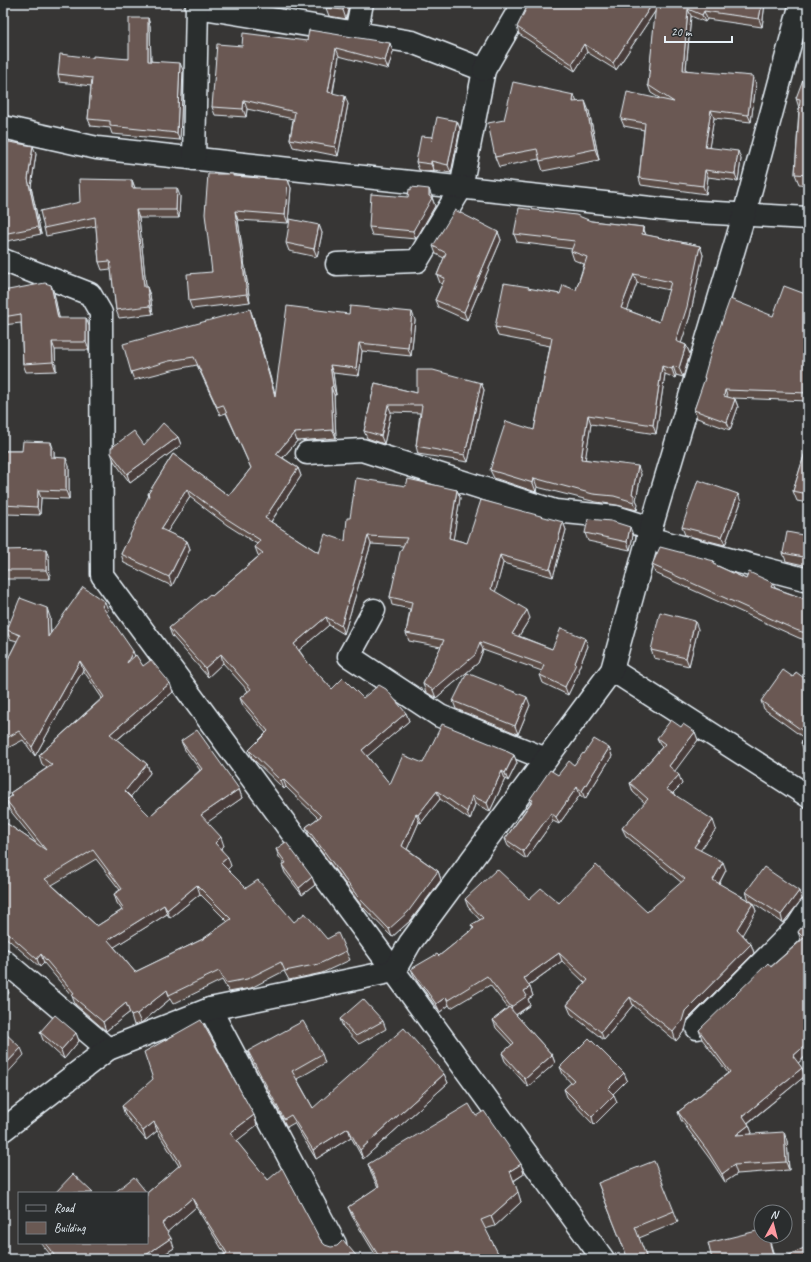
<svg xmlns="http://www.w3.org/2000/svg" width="811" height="1262" font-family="Caveat,sans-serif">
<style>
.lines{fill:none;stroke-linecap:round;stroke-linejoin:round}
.minor-casing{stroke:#e8f1f8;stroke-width:25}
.minor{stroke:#2a2d2e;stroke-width:22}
.wall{fill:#5b4d47;stroke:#e8f1f8;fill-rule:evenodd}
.shaded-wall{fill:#4a3e3a;stroke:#e8f1f8}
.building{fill:#6a5953;stroke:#e8f1f8;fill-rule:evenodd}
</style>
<rect width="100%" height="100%" fill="#373635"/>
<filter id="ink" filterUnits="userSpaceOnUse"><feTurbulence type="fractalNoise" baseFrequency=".025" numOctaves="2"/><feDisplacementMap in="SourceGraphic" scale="8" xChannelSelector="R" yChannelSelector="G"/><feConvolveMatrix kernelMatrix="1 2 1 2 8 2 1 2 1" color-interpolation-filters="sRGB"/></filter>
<g filter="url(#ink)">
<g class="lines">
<g class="minor-casing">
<g id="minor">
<polyline points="197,7 412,42 484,70 461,188 417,261 337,264"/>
<polyline points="356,33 362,3"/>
<polyline points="484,70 523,3"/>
<polyline points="3,127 97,148 679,211 808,218"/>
<polyline points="194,159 197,3"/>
<polyline points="3,260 90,294 101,313 102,575 394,971 603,1259"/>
<polyline points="307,453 362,450 555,511 616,517 651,528"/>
<polyline points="648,538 808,580"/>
<polyline points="374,610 349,656 440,716 546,759"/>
<polyline points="612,670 808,796"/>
<polyline points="3,960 108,1049"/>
<polyline points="210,1009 335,1244"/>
<polyline points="697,1028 797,927 808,910"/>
<polyline points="3,1130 108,1049 210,1009 394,971 410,943 612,670 648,538 744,215 801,3"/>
</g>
</g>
<use href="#minor" class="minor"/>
</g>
<g class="wall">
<polygon points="327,3 349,3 346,19 329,16 326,8"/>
<polygon points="529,3 765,3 762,27 707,19 705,22 691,16 686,70 756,84 751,122 714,118 709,147 741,159 738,181 708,177 706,194 641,185 639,178 644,130 624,126 621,119 661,99 651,93 648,85 656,10 616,70 587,52 575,71 519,34 517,27"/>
<polygon points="148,18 150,26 151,61 183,70 180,140 112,134 110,128 91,126 88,119 91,86 60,82 58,74 93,58 129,59"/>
<polygon points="307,41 393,52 388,69 339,56 333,93 348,104 338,156 293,147 290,139 293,119 247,109 246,117 215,115 212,107 242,46"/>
<polygon points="808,75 808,185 799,184 795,174 799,108 796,98"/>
<polygon points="574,95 576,101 589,111 599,160 543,171 539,159 499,167 495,157 504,120"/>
<polygon points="457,121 460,129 451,173 434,170 434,172 419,170 416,162 433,137"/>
<polygon points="3,141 36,154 31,187 41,234 3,242"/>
<polygon points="233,174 234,176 288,180 291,188 288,223 238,220 250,302 192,309 189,301 212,272"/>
<polygon points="132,180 135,188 180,196 179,218 139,218 146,287 150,295 153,314 119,318 116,310 111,269 102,270 99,262 96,226 46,236 44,228 80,202"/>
<polygon points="408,197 432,197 435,206 416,239 372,235 369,227"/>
<path d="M591,221L643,227L646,235L700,246L703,255L690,316L681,343L686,345L690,354L683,377L676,375L675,378L665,374L656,434L591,424L585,459L641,474L636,500L638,504L637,510L617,505L596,502L537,487L536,492L494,478L490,470L534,430L550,346L498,336L495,327L529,289L560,294L576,290L584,264L574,260L571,251L572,249L517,242L514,234ZM637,283L669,290L659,322L627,310Z"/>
<polygon points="319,225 322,233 317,257 289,251 286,243"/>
<polygon points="498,232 501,240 467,320 438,307 435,300 442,284 440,283 437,275 444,258 436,254 433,246"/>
<polygon points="3,276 5,291 51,285 54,293 59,318 89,326 89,350 55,350 56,371 26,372 23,364 21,323 3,325"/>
<polygon points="808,295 808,401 733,398 735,399 738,407 730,430 697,418 694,410 705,380 704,377 773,316"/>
<polygon points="349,314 415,320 411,356 362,351 359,376 333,373 336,395 334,395 336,438 297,441 283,458 298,468 301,476 271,522 319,553 345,541 350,518 406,486 457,490 460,498 453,539 467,543 563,522 566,530 553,577 503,563 495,592 530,618 519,636 552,649 588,646 578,670 579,672 568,695 543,683 540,675 542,671 483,650 478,663 436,698 426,692 423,684 441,647 409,641 406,633 410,609 392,605 390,597 403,546 371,544 344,634 329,625 299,650 308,663 332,689 363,698 406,713 409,721 367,756 390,784 423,763 506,750 507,752 514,755 517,763 508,781 505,779 490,811 475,804 470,820 440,799 421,823 419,822 407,849 438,871 441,880 411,920 392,937 361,905 309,835 306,827 318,818 286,787 284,789 252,758 249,750 266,733 243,706 240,698 248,691 223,663 208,677 172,636 169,628 212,596 259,556 258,555 255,547 257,544 227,525 190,497 167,532 187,541 190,549 172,586 124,563 121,554 149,497 148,494 173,454 229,496 251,468 226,413 220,415 197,365 172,370 134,380 131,372 253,317 275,395"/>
<polygon points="375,383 417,393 481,383 484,390 468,462 418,454 416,446 420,413 391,412 384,444 367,438 364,431"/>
<polygon points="178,437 181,445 130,483 114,461 111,453"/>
<polygon points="808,443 808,503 797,501 793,491"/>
<polygon points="3,451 54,451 54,457 69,466 69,499 41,498 40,515 6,514 3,547"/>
<polygon points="741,502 725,545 685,535 682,527"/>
<polygon points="585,533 633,535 630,550 588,541"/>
<polygon points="808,536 808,566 786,561 783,553"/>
<polygon points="3,550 49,558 50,579 3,579"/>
<polygon points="652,565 716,565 746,579 773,583 775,588 808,600 808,641 799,638 655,573"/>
<path d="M108,610L106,613L135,656L143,666L173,692L117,740L147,764L150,773L130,797L150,816L200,770L185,750L181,741L239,789L242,798L207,822L224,846L221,849L231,866L227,869L246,888L294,922L327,939L346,951L350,960L322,973L289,980L284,971L251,988L229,992L222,980L173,1004L170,999L141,1023L134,1025L130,1012L106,1031L75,1004L72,996L44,963L40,967L3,935V856L6,852L3,847V821L37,844L9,809L6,800L11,797L10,793L47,768L42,764L39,755L102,698L83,670L35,756L23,740L4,750L3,749V669L17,641L10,639L7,630L50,617L51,633ZM96,859L120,890L114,894L117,903L122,910L97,926L52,885ZM200,894L228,922L203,939L135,972L114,947L167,914L170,918Z"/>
<polygon points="698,629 689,666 654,658 651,650"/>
<polygon points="793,677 808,681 808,753 804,750 801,743 804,738 764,709 761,701"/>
<polygon points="453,701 530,705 518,734 456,709"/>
<polygon points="681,727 695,732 698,740 674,771 682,784 673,793 716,829 700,850 726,870 719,884 753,903 756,911 742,934 751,944 754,953 688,1019 685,1030 676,1041 633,1005 604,1040 571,1014 567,1005 585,983 562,961 529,985 533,996 528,999 530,1005 516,1015 552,1055 555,1063 528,1087 505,1061 502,1053 512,1045 496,1028 493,1020 508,1008 490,985 451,1008 449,1005 440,1012 415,978 411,969 439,956 473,929 471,925 480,920 468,907 465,899 529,899 647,912 682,883 626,836 622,828 645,803 633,792 630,783 662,747 661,746 657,738"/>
<polygon points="609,748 612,756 585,799 580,795 559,824 553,821 526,859 508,846 505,839 531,802 530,799 558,775 574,765 584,754"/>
<polygon points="276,849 312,877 315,885 302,895 285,873 282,865 284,864 279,857"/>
<polygon points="746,892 802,899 783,923 749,900"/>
<polygon points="808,919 808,1054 798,1063 802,1068 805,1076 748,1123 752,1133 750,1134 787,1141 789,1170 737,1174 725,1182 710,1159 681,1120 678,1112 728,1073 702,1039 699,1030 801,940 798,932"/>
<polygon points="340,1019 383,1021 386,1029 359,1044 343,1027"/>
<polygon points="40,1032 76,1033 79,1041 64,1059 43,1040"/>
<polygon points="248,1051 322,1054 325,1063 297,1079 313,1108 444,1074 448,1083 363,1159 351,1137 316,1159 294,1123 287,1127 251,1060"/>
<polygon points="560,1067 624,1073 627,1080 613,1094 617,1102 594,1125 567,1097 564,1089 571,1083 563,1074"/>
<polygon points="122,1106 254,1115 257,1125 236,1141 268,1180 325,1245 225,1254 196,1207 167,1232 174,1248 157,1259 54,1259 41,1243 147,1243 147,1193 179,1166 157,1131 146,1140 125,1115"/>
<polygon points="476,1116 521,1164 524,1174 514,1181 521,1202 495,1226 485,1229 501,1259 378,1259 352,1216 348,1207 378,1187 371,1173 368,1164"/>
<polygon points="598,1183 674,1211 678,1222 639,1238 647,1259 628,1259"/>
</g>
<g class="shaded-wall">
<polygon points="345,3 349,3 346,19 343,10"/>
<polygon points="653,3 659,3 660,4 616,70 613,63"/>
<polygon points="762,3 765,3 762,27 759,19"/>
<polygon points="688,9 691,16 685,78 683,70"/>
<polygon points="704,11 707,19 705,22 702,15"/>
<polygon points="148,18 150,26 151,69 148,61"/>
<polygon points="390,43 393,52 388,69 385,61"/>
<polygon points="584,44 587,52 575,71 572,64"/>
<polygon points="336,48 339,56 331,101 328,92"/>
<polygon points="180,63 183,70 180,140 177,133"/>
<polygon points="753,76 756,84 751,122 748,115"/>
<polygon points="574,95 578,105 573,102"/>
<polygon points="345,96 348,104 338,156 335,147"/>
<polygon points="244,100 247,109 246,117 243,109"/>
<polygon points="585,101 589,111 599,160 595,149"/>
<polygon points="711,110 714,118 708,154 705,147"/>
<polygon points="457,121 460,129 451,173 448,165"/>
<polygon points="33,146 36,154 31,187 41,234 38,227 28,179"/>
<polygon points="738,151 741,159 738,181 735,174"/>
<polygon points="431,161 434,170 434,172 431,164"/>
<polygon points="705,170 708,177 706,194 703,186"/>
<polygon points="132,180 135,188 132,188"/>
<polygon points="288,180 291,188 288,223 285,215"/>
<polygon points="177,188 180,196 179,218 176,210"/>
<polygon points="429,189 432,197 432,199 432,198 435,206 416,239 413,231 429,196"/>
<polygon points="136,210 139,218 147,295 144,287"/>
<polygon points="235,211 238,220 250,302 247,294"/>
<polygon points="319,225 322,233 317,257 314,249"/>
<polygon points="643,227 646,236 642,234"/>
<polygon points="498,232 501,240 467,320 464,312"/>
<polygon points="700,246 703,255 690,316 679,350 676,341"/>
<polygon points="634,274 637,283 625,317 621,308"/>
<polygon points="3,276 6,300 3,290"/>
<polygon points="51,285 54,293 61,326 58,318"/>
<polygon points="147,287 150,295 153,314 150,306"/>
<polygon points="250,309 253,317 278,404 275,396"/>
<polygon points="412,312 415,320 411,356 408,348"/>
<polygon points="86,318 89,326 89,350 86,342"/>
<polygon points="52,342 55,350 56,371 53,362"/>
<polygon points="359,343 362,351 359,376 356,368"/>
<polygon points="686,345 690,354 683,377 679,368"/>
<polygon points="330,365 333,373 336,395 333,386"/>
<polygon points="662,366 665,374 656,434 653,425"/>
<polygon points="673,366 676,375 675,378 672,369"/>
<polygon points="481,383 484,390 468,462 465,455"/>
<polygon points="331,387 334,395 336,438 333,430"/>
<polygon points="725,390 728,398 724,396"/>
<polygon points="735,399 738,407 730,430 727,422"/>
<polygon points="388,405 391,412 384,444 381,436"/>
<polygon points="588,415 591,424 584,467 581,459"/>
<polygon points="294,433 297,441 279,462 276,454"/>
<polygon points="178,437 181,445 130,483 127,474"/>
<polygon points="51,442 54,451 54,465 51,457"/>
<polygon points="66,458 69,466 69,499 66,491"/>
<polygon points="638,466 641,474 636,500 638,504 637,510 634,502 632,494"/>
<polygon points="298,468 301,476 268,526 265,518"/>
<polygon points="534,478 537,487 536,492 533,483"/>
<polygon points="187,489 190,497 164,537 161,529"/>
<polygon points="38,490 41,498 40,515 37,507"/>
<polygon points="457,490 460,498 452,547 449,538"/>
<polygon points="738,494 741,502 725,545 722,537"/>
<polygon points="3,505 6,514 3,545"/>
<polygon points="563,522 566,530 553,577 550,569"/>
<polygon points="630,527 633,535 630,550 627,542"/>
<polygon points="368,536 371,544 344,634 341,626"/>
<polygon points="187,541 190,549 172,586 169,577"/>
<polygon points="46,549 49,558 50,579 46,570"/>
<polygon points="500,555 503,563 494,597 491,589"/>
<polygon points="773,583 776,591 771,587"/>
<polygon points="105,602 108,610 105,615 102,606"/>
<polygon points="47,608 50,617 51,646 48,637"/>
<polygon points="527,610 530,618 515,642 512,634"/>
<polygon points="326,617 329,625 297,652 294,644"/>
<polygon points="695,621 698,629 689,666 686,658"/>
<polygon points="585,638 588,646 578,670 579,672 568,695 565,687"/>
<polygon points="480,642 483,650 478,663 436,698 433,690"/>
<polygon points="133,651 136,660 127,663"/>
<polygon points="221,654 223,663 208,677 205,668"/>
<polygon points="80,661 83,670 35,756 32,747"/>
<polygon points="170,683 173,692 113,743 110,734"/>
<polygon points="527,697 530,705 518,734 515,726"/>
<polygon points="406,713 409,721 365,758 362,750"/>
<polygon points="695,732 698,740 672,775 669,766"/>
<polygon points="609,748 612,756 585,799 582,791"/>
<polygon points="514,755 517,763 508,781 505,773"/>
<polygon points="147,764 150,773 128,800 125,791"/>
<polygon points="502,771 505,779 490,811 487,803"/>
<polygon points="679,775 682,784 669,797 666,789"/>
<polygon points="283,779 286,787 284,789 281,781"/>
<polygon points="577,787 580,795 559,824 556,817"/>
<polygon points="239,789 242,798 205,824 201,815"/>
<polygon points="437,791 440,799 421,823 418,815"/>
<polygon points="472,796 475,804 470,820 467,812"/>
<polygon points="551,813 553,821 526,859 523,851"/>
<polygon points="416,814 419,822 405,854 402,846"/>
<polygon points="713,820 716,829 697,855 694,847"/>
<polygon points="221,837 224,846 218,851 215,843"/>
<polygon points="228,857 231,866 225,872 221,863"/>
<polygon points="723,862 726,870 716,889 713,880"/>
<polygon points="438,871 441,880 411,920 392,937 389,929"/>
<polygon points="312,877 315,885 302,895 299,888"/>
<polygon points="197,885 200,894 170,918 167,910"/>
<polygon points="799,891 802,899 783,923 781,915"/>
<polygon points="753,903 756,911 741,937 737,929"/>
<polygon points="164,905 167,914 111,949 108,940"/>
<polygon points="751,944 754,953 688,1019 685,1030 676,1041 673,1032 685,1011"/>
<polygon points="559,953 562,961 527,986 524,978"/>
<polygon points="41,954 44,963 40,967 37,959"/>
<polygon points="6,986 9,993 3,1000 3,989"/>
<polygon points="530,987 533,996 528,999 530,1005 514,1016 511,1007 524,991"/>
<polygon points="167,990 170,999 141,1023 137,1014"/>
<polygon points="446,997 449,1005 440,1012 436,1004"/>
<polygon points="630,997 633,1005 604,1040 601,1032"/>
<polygon points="126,1003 130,1012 106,1031 103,1022"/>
<polygon points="76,1033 79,1041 64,1059 61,1050"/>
<polygon points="808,1043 808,1054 796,1065 793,1056"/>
<polygon points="21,1048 24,1055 3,1078 3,1067"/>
<polygon points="552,1055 555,1063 528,1087 525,1079"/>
<polygon points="802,1068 805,1076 746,1124 743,1116"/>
<polygon points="624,1073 627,1080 611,1096 608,1089"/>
<polygon points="444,1074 448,1083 363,1159 360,1150"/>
<polygon points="614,1095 617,1102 594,1125 592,1117"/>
<polygon points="254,1115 257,1125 234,1143 230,1133"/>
<polygon points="154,1122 157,1131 146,1140 143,1131"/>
<polygon points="749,1125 752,1133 739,1144 736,1135"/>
<polygon points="348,1128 351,1137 316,1159 313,1150"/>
<polygon points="784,1132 787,1141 789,1170 786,1162"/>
<polygon points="521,1164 524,1174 513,1181 510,1171"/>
<polygon points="734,1165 737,1174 725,1182 722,1174"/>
<polygon points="518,1192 521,1202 495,1226 491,1216"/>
<polygon points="192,1198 196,1207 165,1234 162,1224"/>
<polygon points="768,1236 769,1236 769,1238 775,1259 774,1259"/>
<polygon points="171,1238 174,1248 157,1259 140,1259"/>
</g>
<g class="building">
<polygon points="327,3 345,3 343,10 326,8"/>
<polygon points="529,3 653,3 613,63 584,44 572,64 517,27"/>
<polygon points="656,3 762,3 759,19 704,11 702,15 688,9 683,70 753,76 748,115 711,110 705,147 738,151 735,174 705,170 703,186 639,178 645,123 621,119 627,92 674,102 648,85"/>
<polygon points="129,18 148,18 148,61 180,63 177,133 110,126 110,121 88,119 92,78 58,74 60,54 93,58 93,56 129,59"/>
<polygon points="309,30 390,43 385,61 336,48 328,92 345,96 335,147 290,139 295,112 244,100 243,109 212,107 217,44 242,46 243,33 307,41"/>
<polygon points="805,74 808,75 808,175 795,174 800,99 796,98"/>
<polygon points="513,82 574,95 573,102 585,101 595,149 540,161 537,149 495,157 488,123 504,120"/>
<polygon points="437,117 457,121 448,165 431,161 431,164 416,162 421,136 433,137 432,141"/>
<polygon points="3,141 33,146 28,179 38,227 3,234"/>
<polygon points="208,174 233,174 233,176 288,180 285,215 235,211 247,294 189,301 187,274 212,272 205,214"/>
<polygon points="79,179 132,180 132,188 177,188 176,210 136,210 144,287 147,287 150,306 116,310 110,261 99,262 95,217 44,228 40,211 80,202"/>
<polygon points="411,187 429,189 429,196 432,198 413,231 369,227 371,194 408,197 409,189 411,190"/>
<path d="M519,208L576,215L591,221L643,227L642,234L700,246L687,307L676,341L686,345L679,368L673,366L672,369L662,366L653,425L588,415L581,459L638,466L632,494L634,495V502L614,496L593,494L534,478L533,483L490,470L506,421L534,430L552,338L495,327L504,283L529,287L528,288L560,294L563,285L576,290L587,257L571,251L575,241L514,234ZM634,274L671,282L659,322L621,308Z"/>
<polygon points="455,210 498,232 464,312 435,300 445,278 437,275 446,253 433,246"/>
<polygon points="290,219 319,225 314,249 286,243"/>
<polygon points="45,283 51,285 58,318 86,318 86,342 52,342 53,362 23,364 21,314 3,317 3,290 3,291"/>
<polygon points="784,286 808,295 808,393 725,390 724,396 735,399 727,422 694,410 705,378 704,377 711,352 730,299 773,316"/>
<polygon points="287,306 349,314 350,306 412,312 408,348 359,343 356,368 330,365 333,386 331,387 333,430 294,433 276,454 298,468 265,518 319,553 325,534 345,541 347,518 350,518 356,478 406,486 408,479 457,490 449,538 467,543 481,500 563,522 550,569 500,555 491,589 527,610 512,634 552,649 561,628 585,638 575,663 576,664 565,687 540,675 544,665 480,642 475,655 433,690 423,684 444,640 406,633 412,602 390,597 400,552 407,538 368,536 341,626 326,617 294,644 308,663 332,689 343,678 363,698 379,685 386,689 406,713 362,750 390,784 403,755 423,763 442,724 506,750 506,751 514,755 505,773 502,771 487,803 472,796 467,812 437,791 418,815 416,814 402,846 438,871 408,912 389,929 358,897 306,827 321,816 283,779 281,781 249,750 268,731 240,698 251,689 221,654 205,668 169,628 210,594 212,596 263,553 255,547 260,540 224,517 187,489 161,529 187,541 169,577 121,554 149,495 148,494 173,454 229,496 251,468 223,405 217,407 194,357 169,361 131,372 123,344 250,309 275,396"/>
<polygon points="417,370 433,370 481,383 465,455 416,446 422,405 388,405 381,436 364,431 375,383 417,393"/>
<polygon points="163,423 178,437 127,474 111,453 111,448 134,431 144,445"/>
<polygon points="23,441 51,442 51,457 66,458 66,491 38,490 37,507 3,505 3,508 3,451 22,451"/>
<polygon points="808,443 808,494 793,491"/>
<polygon points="698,480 738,494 722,537 682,527"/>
<polygon points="588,519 611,521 630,527 627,542 585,533"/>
<polygon points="787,532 808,536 808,558 783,553"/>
<polygon points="660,547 714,561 713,564 746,579 749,572 773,583 771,587 808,600 808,634 796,630 652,565"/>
<polygon points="46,549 46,570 3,570 3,550"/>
<path d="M83,587L105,602L102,606L133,651L127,663L136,655L143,666L151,660L170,683L110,734L147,764L125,791L150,816L202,769L181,741L197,730L239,789L201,815L221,837L215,843L228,857L221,863L246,888L258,880L294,922L305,913L327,939L338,933L346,951L319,964L285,971L281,962L247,979L226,983L219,971L169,995L167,990L137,1014L131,1016L126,1003L103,1022L72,996L74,993L41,954L37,959L3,929V856L7,851L3,844V821L46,850L6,800L12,796L10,793L52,765L39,755L104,697L80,661L32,747L19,731L3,740V669L20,635L7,630L20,598L47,608L48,637ZM93,850L122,889L114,894L124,909L97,926L45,879ZM197,885L231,919L203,939L135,972L108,940L164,905L167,910Z"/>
<polygon points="660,612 695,621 686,658 651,650"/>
<polygon points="783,670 793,677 796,672 808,681 808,748 801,743 807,734 761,701"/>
<polygon points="467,673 527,697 515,726 453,701"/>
<polygon points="671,720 681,727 683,724 695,732 669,766 679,775 666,789 713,820 694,847 723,862 713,880 753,903 737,929 751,944 685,1011 682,1021 673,1032 630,997 601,1032 567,1005 588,980 559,953 524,978 530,987 524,991 527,996 511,1007 487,976 448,1000 446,997 436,1004 411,969 437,954 439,956 474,928 471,925 483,918 465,899 497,869 529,899 541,888 559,903 596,865 647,912 685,879 622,828 648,799 630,783 665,744 657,738"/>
<polygon points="594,739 609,748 582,791 577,787 556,817 551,813 523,851 505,839 533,800 530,799 550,770 558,775 569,761 574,765 583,753 584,754"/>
<polygon points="286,842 312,877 299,888 282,865 286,863 276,849"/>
<polygon points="764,867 799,891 781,915 746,892"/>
<polygon points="808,919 808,1043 793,1056 802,1068 743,1116 749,1125 736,1135 784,1132 786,1162 734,1165 722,1174 707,1150 678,1112 730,1072 699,1030 768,963 771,967 804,938 798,932"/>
<polygon points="3,983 6,986 3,989"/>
<polygon points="363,999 383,1021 356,1036 340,1019"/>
<polygon points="509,1007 552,1055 525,1079 502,1053 514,1043 493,1020"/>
<polygon points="55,1015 76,1033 61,1050 40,1032"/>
<polygon points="201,1020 254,1115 230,1133 268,1180 282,1168 321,1241 325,1245 331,1247 337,1246 343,1240 359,1259 216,1259 227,1253 192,1198 162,1224 171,1238 140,1259 57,1259 45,1243 147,1243 147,1193 114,1193 134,1177 147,1193 181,1164 154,1122 143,1131 122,1106 153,1079 144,1052"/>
<polygon points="303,1021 322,1054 292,1071 313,1108 404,1028 444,1074 360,1150 348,1128 313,1150 291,1115 284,1119 248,1051"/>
<polygon points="3,1031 21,1048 3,1067"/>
<polygon points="589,1038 624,1073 608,1089 614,1095 592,1117 564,1089 574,1080 560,1067"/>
<polygon points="469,1104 476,1116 484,1111 521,1164 510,1171 518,1192 491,1216 481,1220 501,1259 379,1259 380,1258 348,1207 379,1186 368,1164"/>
<polygon points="654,1161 674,1211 635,1227 646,1256 637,1259 628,1259 598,1183"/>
<polygon points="73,1174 93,1193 55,1193"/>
<polygon points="761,1230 761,1236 768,1236 774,1259 712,1259 708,1243"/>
<polygon points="808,1246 808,1259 781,1259"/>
<polygon points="580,1253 582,1259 567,1259"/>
</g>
</g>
<rect width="811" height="1262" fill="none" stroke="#2a2d2e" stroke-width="16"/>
<rect x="8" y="8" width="795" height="1246" fill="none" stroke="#e8f1f8" stroke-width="1.5" filter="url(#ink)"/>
<rect x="18" y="1192" width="130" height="52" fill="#2a2d2e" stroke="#767b7f"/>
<rect x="26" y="1205" width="20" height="6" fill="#2a2d2e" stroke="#767b7f"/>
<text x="54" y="1212" font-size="12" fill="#e8f1f8">Road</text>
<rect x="26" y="1222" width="20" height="12" fill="#6a5953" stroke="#767b7f"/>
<text x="54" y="1232" font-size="12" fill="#e8f1f8">Building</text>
<g transform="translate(773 1224) rotate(7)"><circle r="19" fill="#2a2d2e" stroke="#767b7f"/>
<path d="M0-3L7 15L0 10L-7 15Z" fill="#ff9aa2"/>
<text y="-6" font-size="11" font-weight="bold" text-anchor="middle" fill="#e8f1f8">N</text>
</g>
<path d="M665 36v6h67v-6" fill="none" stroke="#e8f1f8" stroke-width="2"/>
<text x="671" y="36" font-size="12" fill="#e8f1f8" stroke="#2a2d2e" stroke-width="3" paint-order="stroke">20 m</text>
</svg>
